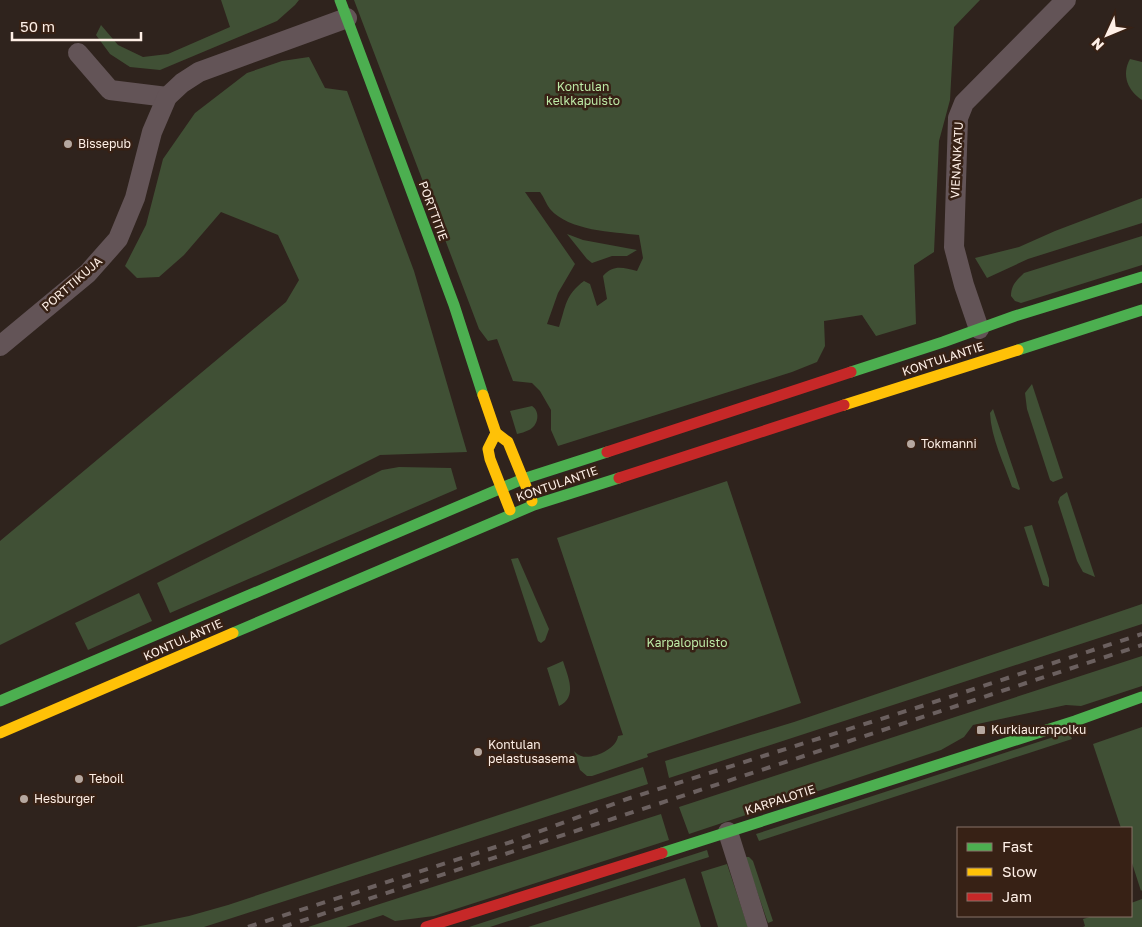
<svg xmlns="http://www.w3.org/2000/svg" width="1142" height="927" font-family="'Golos Text',sans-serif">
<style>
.green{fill:#405035;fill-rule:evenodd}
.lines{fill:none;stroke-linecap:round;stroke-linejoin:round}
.street{stroke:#635457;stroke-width:20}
.fast{stroke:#4caf50;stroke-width:11}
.slow{stroke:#ffc107;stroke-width:11}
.jam{stroke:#c62828;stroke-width:11}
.rail{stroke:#6b605f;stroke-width:4;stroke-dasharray:9 9;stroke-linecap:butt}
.poi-dot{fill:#b6a8a0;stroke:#372115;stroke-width:2}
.labels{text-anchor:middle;stroke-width:5;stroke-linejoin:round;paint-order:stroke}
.park-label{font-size:12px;fill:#bdeaa6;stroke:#372115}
.poi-label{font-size:12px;fill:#feefe6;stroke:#372115;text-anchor:start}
.street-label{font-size:12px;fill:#feefe6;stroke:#372115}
</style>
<rect width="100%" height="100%" fill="#2f231d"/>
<g class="green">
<polygon points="221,0 299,0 295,5 277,21 160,70 130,67 110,54 96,35 101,25 118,45 143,57 168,54 230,27"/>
<path d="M354,0H980L954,27L950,100L939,141L934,252L914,265L916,324L876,336L862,315L824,321L825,346L817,362L792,372L558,446L551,430V410L540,391L532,383L513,381L497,339L488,341L479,329ZM525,192H540C544,197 546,204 550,209C569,231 613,232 639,235L643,258L637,271C623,268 614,264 603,276L607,299L597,306L590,284L584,281C565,295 566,306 559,327L547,324L558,293L575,264Z"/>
<polygon points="309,57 325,88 347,91 414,271 467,452 380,455 0,645 0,541 286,302 299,280 278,235 221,212 184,255 159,277 137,278 125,266 146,225 163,159 195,113 247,73 282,61"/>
<path d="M1130,59L1142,62V100C1128,91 1121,75 1130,59Z"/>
<polygon points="1142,198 1142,223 1028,259 987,278 975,258 1019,247 1055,231"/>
<polygon points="567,234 583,240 637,250 627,256 612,256 592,263 587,259"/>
<path d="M1142,236V265L1021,303L1015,301L1011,296C1011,285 1017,280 1024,273Z"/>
<polygon points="1032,384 1063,478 1053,482 1050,480 1027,409 1025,393"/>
<path d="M532,406C541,412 538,426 529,430C525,432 521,433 517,434L510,411Z"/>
<path d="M993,409L1020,489L1019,490L1012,487C1004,463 991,438 990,413Z"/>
<polygon points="399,467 451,468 457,489 170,613 157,583 382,470"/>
<path d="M727,481L801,703L647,754L648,757L592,776H587L580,770L574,751C576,753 578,755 581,756C592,760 617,749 618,736L623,735L557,538Z"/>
<polygon points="1067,492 1095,577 1083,572 1077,561 1058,502 1060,497"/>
<polygon points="1032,525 1049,579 1049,587 1043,585 1024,527"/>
<polygon points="518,558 549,629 545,640 541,643 538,641 511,559"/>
<polygon points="139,593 152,621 88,650 75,623"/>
<polygon points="1142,604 1142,624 669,778 665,761 794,722"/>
<polygon points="1142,656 1142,686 1081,706 1066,705 973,725 964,737 941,750 689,834 679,807"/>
<path d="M563,661C568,677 578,697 559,706L547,668Z"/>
<polygon points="1142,727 1142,890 1141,891 1131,860 1131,828 1121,828 1093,744"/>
<polygon points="1069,732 1072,739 759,841 756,834"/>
<polygon points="643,767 648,784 204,927 136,927 189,916 228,905"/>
<polygon points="661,814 669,840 434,916 395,921 383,915 346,927 308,927"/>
<polygon points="707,850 709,857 490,927 469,927"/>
<polygon points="745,857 749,857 753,861 773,921 768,923"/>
<polygon points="727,864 748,927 718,927 701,872"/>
<polygon points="685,878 701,927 528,927"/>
<polygon points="1142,899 1142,927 1083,927 1085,926 1083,919 1093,916 1131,916 1131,903"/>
</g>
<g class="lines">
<g class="street">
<polyline points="78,53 110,90 167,97"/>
<polyline points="979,329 964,285 954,247 958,118 964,103 1066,0"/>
<polyline points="0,346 88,273 118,239 135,198 152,132 167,97 182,83 199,72 347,18"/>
<polyline points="728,832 758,927"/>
</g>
<g class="fast">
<polyline points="340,0 454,305 483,395"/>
<polyline points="1018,350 1142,310"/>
<polyline points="851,372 943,342 1015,316 1142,277"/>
<polyline points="233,633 534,505 619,478"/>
<polyline points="0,701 523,479 607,452"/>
<polyline points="662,853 1075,721 1142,697"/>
</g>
<g class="slow">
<polyline points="483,395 496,433 508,442 532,501"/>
<polyline points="844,405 1018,350"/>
<polyline points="496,433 488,449 490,459 510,510"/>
<polyline points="0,733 233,633"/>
</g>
<g class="jam">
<polyline points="607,452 851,372"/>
<polyline points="619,478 844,405"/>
<polyline points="426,927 662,853"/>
</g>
<g class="rail">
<polyline points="248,927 511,842 627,799 922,706 1142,634"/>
<polyline points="283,927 1142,645"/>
</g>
</g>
<g class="poi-dot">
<circle cx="68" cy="144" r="5"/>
<circle cx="911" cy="444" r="5"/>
<rect x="976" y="725" width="10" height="10" rx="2.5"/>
<circle cx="478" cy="752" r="5"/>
<circle cx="79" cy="779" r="5"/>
<circle cx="24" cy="799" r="5"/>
</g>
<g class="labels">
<g class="park-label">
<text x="583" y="91">Kontulan<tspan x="583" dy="14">kelkkapuisto</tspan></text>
<text x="687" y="647">Karpalopuisto</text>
</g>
<g class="poi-label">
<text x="78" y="148">Bissepub</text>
<text x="921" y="448">Tokmanni</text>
<text x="991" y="734">Kurkiauranpolku</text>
<text x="488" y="749">Kontulan<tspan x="488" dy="14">pelastusasema</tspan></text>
<text x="89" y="783">Teboil</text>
<text x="34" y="803">Hesburger</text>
</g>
<g class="street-label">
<text transform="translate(957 160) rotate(-87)" y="4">VIENANKATU</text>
<text transform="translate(433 211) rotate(70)" y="4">PORTTITIE</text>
<text transform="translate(72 284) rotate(-41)" y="4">PORTTIKUJA</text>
<text transform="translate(943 359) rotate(-18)" y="4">KONTULANTIE</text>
<text transform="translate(557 484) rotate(-19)" y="4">KONTULANTIE</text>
<text transform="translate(183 640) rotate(-24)" y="4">KONTULANTIE</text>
<text transform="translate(780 800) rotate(-18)" y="4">KARPALOTIE</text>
</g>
</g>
<rect x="957" y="827" width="175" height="90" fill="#372115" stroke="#877369"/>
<rect x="967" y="843" width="25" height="8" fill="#4caf50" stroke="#877369"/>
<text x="1002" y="852" font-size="15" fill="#feefe6">Fast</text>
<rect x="967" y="868" width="25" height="8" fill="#ffc107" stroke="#877369"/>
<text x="1002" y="877" font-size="15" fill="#feefe6">Slow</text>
<rect x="967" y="893" width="25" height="8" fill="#c62828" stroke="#877369"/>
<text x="1002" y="902" font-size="15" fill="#feefe6">Jam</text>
<g transform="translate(1107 35) rotate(226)" stroke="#372115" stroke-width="4" paint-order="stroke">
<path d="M0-4L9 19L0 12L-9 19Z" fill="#feefe6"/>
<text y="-8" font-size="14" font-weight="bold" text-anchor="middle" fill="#feefe6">N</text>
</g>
<path d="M12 32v8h129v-8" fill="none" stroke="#feefe6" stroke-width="2.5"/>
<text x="20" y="32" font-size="15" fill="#feefe6" stroke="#372115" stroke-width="4" paint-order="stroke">50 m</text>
</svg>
